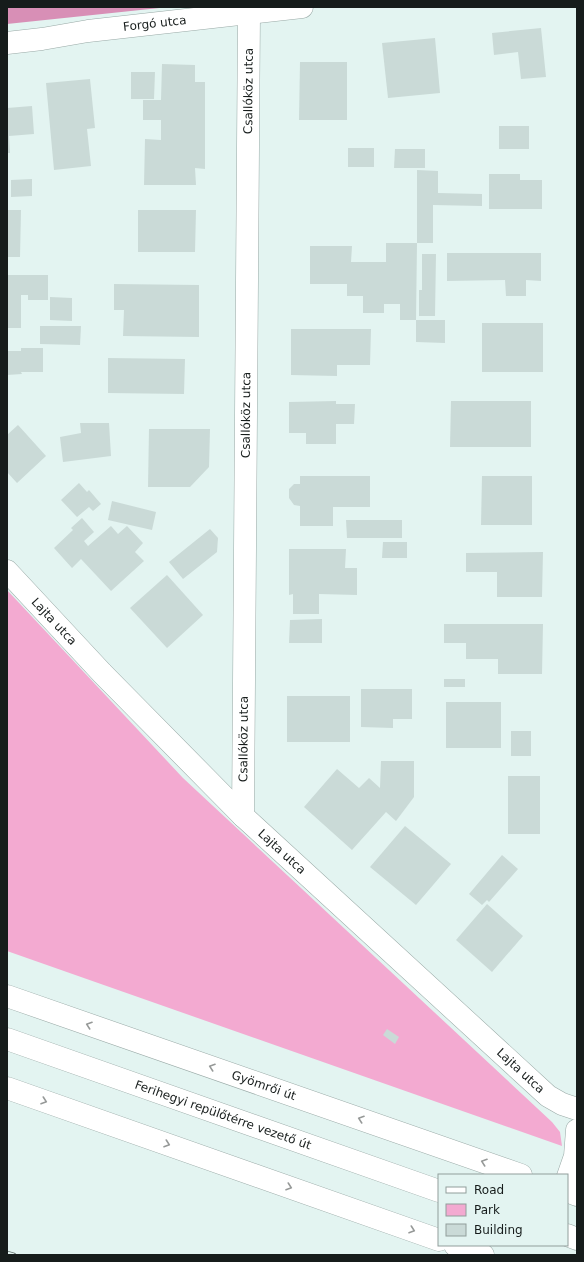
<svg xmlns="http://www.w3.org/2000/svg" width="584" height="1262" font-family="'DejaVu Sans',sans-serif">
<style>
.green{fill:#f3aad1}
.forest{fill:#d88fb6}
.building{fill:#cadad7}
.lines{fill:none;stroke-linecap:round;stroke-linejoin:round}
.minor-casing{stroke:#99a9a6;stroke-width:23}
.major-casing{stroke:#99a9a6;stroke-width:23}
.minor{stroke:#fff;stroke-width:22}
.major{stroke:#fff;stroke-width:22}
.rail-casing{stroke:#66716f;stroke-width:4.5}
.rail{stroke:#e3f4f1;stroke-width:3;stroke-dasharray:9;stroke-linecap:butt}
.oneway{stroke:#969998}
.labels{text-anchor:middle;stroke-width:3;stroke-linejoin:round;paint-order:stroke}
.street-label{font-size:12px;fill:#161c1b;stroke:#e3f4f1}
</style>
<rect width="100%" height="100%" fill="#e3f4f1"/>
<polygon class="green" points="7,590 183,778 552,1122 560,1132 562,1146 7,951"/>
<polygon class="forest" points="7,7 169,7 7,24"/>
<g class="building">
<polygon points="541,28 546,77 521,79 518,52 494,55 492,33"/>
<polygon points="435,38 440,93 388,98 382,43"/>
<polygon points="300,62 347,62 347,120 299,120"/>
<polygon points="162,64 195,65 195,82 205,82 205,169 195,168 196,185 144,185 145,139 161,140 161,120 143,120 143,100 161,100"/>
<polygon points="131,72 155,72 154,99 131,99"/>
<polygon points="90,79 95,128 87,129 91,166 54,170 46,83"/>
<polygon points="32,106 34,134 9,136 10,153 7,153 7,108"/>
<rect x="499" y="126" width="30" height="23"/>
<rect x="348" y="148" width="26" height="19"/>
<polygon points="395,149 425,149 425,168 394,168"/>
<polygon points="417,170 438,171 438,193 482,194 482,206 433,205 433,243 417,243"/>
<polygon points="489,174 520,174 520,180 542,180 542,209 489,209"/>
<polygon points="32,179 32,196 11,197 11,180"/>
<polygon points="7,210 21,210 20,257 7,257"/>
<polygon points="138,210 196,210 195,252 138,252"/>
<polygon points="386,243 417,243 416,320 445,320 445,343 416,342 416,320 400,320 400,304 384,304 384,313 363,313 363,296 347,296 347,284 310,284 310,246 352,246 351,262 386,262"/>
<polygon points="447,253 541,253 541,281 526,280 526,296 506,296 505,280 447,281"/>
<polygon points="422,254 436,254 435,316 419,316 419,290 422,290"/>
<polygon points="7,275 48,275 48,300 28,300 28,295 21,295 21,328 7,328"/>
<polygon points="114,284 199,285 199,337 123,336 124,310 114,310"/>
<polygon points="50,297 72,298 72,321 50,320"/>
<rect x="482" y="323" width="61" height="49"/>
<polygon points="40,326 81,326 80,345 40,344"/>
<polygon points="291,329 371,329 370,365 337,365 337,376 291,375"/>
<polygon points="21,348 43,348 43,372 21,372 22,374 7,375 7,351 21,351"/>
<polygon points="108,358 185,359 184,394 108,393"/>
<polygon points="336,401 336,404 355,404 354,424 336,424 336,444 306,444 306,433 289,433 289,402"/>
<polygon points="451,401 531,401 531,447 450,447"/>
<polygon points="80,423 109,423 111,456 63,462 60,437 81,433"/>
<polygon points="18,425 46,456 17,483 7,472 7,435"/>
<polygon points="149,429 210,429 209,467 190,487 148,487"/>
<polygon points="300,476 370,476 370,507 333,507 333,526 300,526 300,506 294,505 289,498 289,489 294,484 300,484"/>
<polygon points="482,476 532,476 532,525 481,525"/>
<polygon points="79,483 87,492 89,490 101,504 93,511 89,507 77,517 61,500"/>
<polygon points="112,501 156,512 152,530 108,520"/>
<polygon points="82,518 94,532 84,541 88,546 111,526 118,534 127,526 143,543 135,552 144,561 111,591 81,559 72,568 54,548 73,530 71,528"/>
<polygon points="346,520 402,520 402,538 347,538"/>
<polygon points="210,529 218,538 217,552 183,579 169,562"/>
<polygon points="383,542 407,542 407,558 382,558"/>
<polygon points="289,549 346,549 345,568 357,568 357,595 319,594 319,614 293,614 293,594 289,595"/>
<polygon points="543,552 542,597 497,597 497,572 466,572 466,553"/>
<polygon points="167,575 203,615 167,648 130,608"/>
<polygon points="322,619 322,643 289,643 290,620"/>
<polygon points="444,624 543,624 542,674 498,674 498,659 466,659 466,643 444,643"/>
<rect x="444" y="679" width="21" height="8"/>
<polygon points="361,689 412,689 412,719 393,719 393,728 361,727"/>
<rect x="287" y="696" width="63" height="46"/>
<rect x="446" y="702" width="55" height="46"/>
<rect x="511" y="731" width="20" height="25"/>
<polygon points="381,761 414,761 414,797 396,821 386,812 352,850 304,807 337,769 359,788 369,778 380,788"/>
<rect x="508" y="776" width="32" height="58"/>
<polygon points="405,826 451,864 416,905 370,867"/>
<polygon points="502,855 518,869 489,902 487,900 482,905 469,894"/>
<polygon points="487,904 523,936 492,972 456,940"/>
<polygon points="387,1029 399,1037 395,1044 383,1035"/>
</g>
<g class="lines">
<g class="minor-casing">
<g id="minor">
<path id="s1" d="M7,43L42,39L88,31L302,7"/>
<path id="s2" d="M7,571L102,673L243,816L548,1096L562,1104L577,1109"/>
<path id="s3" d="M243,816L249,13"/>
<path id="s4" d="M7,996L521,1175"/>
<polyline points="7,1088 439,1240"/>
<polyline points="567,1179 575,1156 577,1130"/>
<polyline points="567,1191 577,1195"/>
<polyline points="455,1245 483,1255"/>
</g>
</g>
<g class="major-casing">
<g id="major">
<path id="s5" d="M7,1039L439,1191"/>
<polyline points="567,1235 577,1239"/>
</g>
</g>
<use href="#minor" class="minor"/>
<use href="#major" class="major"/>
<g class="rail-casing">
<polyline id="rail" points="7,1253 14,1255"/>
</g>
<use href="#rail" class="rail"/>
</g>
<defs><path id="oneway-chevron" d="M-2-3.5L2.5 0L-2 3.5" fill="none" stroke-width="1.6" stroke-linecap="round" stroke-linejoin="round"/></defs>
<g class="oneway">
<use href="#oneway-chevron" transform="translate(89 1025) rotate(-161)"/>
<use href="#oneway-chevron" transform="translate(212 1067) rotate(-161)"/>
<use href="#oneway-chevron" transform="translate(44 1101) rotate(19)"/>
<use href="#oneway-chevron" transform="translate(361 1119) rotate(-161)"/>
<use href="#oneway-chevron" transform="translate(167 1144) rotate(19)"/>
<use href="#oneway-chevron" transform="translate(484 1162) rotate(-161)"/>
<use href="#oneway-chevron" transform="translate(289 1187) rotate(19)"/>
<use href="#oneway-chevron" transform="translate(412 1230) rotate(19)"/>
</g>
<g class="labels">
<g class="street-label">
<text dy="4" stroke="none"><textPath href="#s1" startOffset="149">Forgó utca</textPath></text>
<text dy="4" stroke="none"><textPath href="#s3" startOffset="725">Csallóköz utca</textPath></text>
<text dy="4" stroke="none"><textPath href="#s3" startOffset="401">Csallóköz utca</textPath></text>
<text dy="4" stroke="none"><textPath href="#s2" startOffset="69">Lajta utca</textPath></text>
<text dy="4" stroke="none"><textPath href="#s3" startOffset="77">Csallóköz utca</textPath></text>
<text dy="4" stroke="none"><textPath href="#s2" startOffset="393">Lajta utca</textPath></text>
<text dy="4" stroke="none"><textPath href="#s2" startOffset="717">Lajta utca</textPath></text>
<text dy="4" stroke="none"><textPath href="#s4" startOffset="272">Gyömrői út</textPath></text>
<text dy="4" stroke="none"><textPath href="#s5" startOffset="229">Ferihegyi repülőtérre vezető út</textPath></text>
</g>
</g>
<rect width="584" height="1262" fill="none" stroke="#161c1b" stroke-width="16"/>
<rect x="438" y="1174" width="130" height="72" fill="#e3f4f1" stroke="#919e9b"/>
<rect x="446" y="1187" width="20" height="6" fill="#ffffff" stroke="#919e9b"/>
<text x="474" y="1194" font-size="12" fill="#161c1b">Road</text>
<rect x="446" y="1204" width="20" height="12" fill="#f3aad1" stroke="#919e9b"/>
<text x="474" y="1214" font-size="12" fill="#161c1b">Park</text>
<rect x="446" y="1224" width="20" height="12" fill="#cadad7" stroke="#919e9b"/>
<text x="474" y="1234" font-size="12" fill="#161c1b">Building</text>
</svg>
